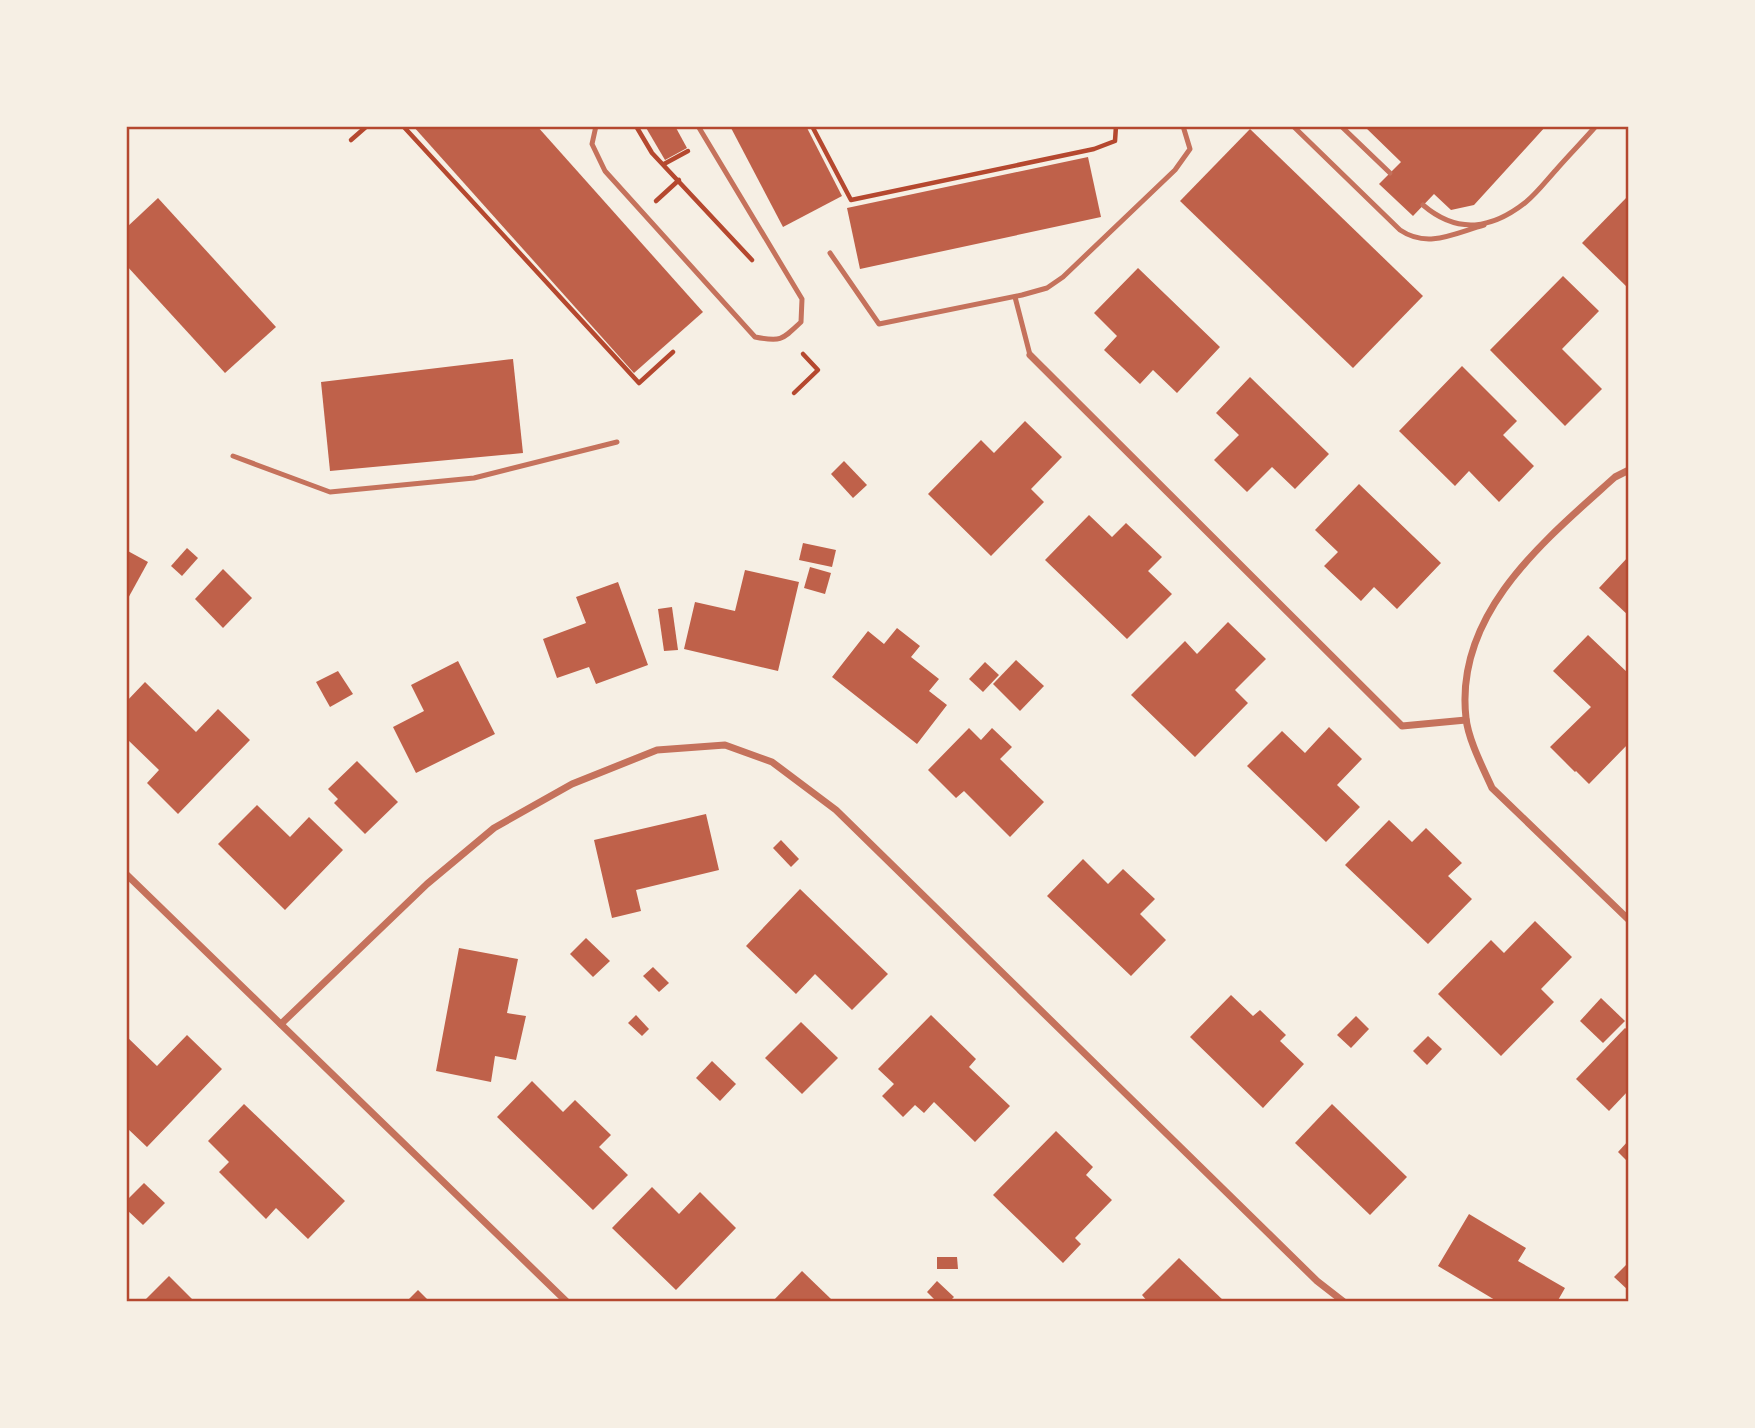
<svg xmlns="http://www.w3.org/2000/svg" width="1755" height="1428" font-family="'Sofia Sans Condensed',sans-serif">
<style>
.building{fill:#bf614a}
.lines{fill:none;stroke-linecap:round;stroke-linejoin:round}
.path{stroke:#b5482f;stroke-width:4.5}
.service{stroke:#c5725c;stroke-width:5}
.minor{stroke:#c5725c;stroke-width:7}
.neatline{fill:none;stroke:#b5482f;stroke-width:2.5}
</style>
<rect width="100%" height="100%" fill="#f6efe4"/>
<g class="building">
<polygon points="413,126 537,126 703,312 634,373"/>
<polygon points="645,126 675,126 687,148 665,160"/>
<polygon points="730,126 806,126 842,196 783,227"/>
<polygon points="1364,126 1546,126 1474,205 1451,210 1434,194 1413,216 1379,184 1401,162"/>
<polygon points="1250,129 1423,296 1353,368 1180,201"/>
<polygon points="1088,157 1101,217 860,269 847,208"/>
<polygon points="1629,195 1629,289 1582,243"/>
<polygon points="158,198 276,327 225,373 126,265 126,228"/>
<polygon points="1138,268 1220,347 1177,393 1153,370 1140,384 1104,350 1117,336 1094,313"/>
<polygon points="1563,276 1599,311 1562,349 1602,389 1565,426 1490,350"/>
<polygon points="513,359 523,453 330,471 321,382"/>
<polygon points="1462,366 1517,421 1503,435 1534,466 1499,502 1469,471 1455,486 1399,431"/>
<polygon points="1250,377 1329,454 1295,489 1272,467 1247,492 1214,460 1239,435 1216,413"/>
<polygon points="1025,421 1062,457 1031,489 1044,502 991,556 928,494 981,440 994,453"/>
<polygon points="844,461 867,485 853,498 831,474"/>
<polygon points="1359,484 1441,563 1397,609 1374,587 1361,601 1324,566 1338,552 1315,530"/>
<polygon points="1089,515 1112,537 1126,523 1162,557 1148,571 1172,594 1127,639 1045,560"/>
<polygon points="803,543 836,550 832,567 799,560"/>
<polygon points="187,548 198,558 182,576 171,566"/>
<polygon points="126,550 148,562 126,602"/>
<polygon points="1629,556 1629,616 1599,588"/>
<polygon points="810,567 831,573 825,594 804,588"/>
<polygon points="223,569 252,598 223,628 195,599"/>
<polygon points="745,570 799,582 778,671 684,649 695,602 735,611"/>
<polygon points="618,582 648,665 596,684 589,667 557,678 543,639 586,623 576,597"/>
<polygon points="672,607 678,650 664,651 658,609"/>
<polygon points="1228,622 1266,659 1235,690 1248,703 1195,757 1131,695 1185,641 1197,654"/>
<polygon points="897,628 920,646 911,657 939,679 929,691 947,705 917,744 832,677 868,631 884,644"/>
<polygon points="1588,635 1629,674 1629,743 1589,784 1576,771 1575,772 1550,747 1591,707 1553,671"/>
<polygon points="1016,660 1044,686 1020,711 993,684"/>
<polygon points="458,661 495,734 416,773 393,727 424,711 411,685"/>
<polygon points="985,662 999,675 983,692 969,679"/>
<polygon points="338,671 353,694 330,707 316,682"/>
<polygon points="145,682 196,732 218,709 250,740 178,814 147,783 159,770 126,738 126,702"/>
<polygon points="1329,727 1362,759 1337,785 1360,807 1326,842 1247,766 1282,731 1305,753"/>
<polygon points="969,728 981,740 992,728 1012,747 1000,759 1044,802 1010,837 964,791 956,798 928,770"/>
<polygon points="357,761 398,802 365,834 334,803 338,799 328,789"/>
<polygon points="257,805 290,837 309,817 343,850 285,910 218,844"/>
<polygon points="706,814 719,870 636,890 641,911 612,918 594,840"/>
<polygon points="1389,820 1412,842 1426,828 1462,863 1448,876 1472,899 1428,944 1345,865"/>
<polygon points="781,840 799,859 791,867 773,848"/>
<polygon points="1083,859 1108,884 1123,869 1155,899 1140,914 1166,940 1131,976 1047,896"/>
<polygon points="800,889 888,974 852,1010 815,974 796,994 746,946"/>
<polygon points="1535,921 1572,957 1541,989 1554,1002 1501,1056 1438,994 1491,940 1504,953"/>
<polygon points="586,938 610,961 593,977 570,954"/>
<polygon points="459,948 518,959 507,1013 526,1016 516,1060 495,1056 491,1082 436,1071"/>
<polygon points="653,967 669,983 659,992 643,976"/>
<polygon points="1231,995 1253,1016 1260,1010 1286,1035 1280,1041 1304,1064 1263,1108 1190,1037"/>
<polygon points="1601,998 1625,1021 1603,1043 1580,1021"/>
<polygon points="636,1015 649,1029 642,1036 628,1023"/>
<polygon points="931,1015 976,1059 969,1067 1010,1106 975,1142 934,1102 924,1113 915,1105 903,1117 882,1096 894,1084 878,1069"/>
<polygon points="1356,1016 1369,1029 1351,1048 1337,1035"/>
<polygon points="801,1022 838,1058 802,1094 765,1058"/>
<polygon points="1625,1028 1629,1031 1629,1090 1609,1111 1576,1079"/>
<polygon points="187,1035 222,1069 147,1147 126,1127 126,1036 157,1066"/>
<polygon points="1428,1036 1442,1049 1427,1065 1413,1051"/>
<polygon points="712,1061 736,1084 720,1101 696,1078"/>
<polygon points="532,1081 563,1112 575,1100 611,1135 599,1147 628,1175 593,1210 497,1117"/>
<polygon points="244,1104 345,1201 308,1239 276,1208 266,1219 219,1172 229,1162 208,1141"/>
<polygon points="1332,1104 1407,1177 1370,1215 1295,1143"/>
<polygon points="1056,1131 1093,1167 1086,1175 1112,1200 1075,1238 1081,1244 1063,1263 993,1195"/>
<polygon points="1629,1140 1629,1163 1618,1152"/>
<polygon points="144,1183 165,1203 143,1225 126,1209 126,1201"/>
<polygon points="652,1187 679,1214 700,1192 736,1228 676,1290 612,1228"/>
<polygon points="1469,1214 1526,1248 1518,1261 1565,1288 1557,1302 1494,1302 1495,1300 1438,1266"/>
<polygon points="937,1257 957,1257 958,1269 937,1269"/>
<polygon points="1179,1258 1225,1302 1148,1302 1142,1295"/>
<polygon points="1629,1262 1629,1291 1614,1277"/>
<polygon points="802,1271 831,1299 828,1302 772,1302"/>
<polygon points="169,1276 195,1302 143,1302"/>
<polygon points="937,1281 954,1297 949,1302 937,1302 927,1292"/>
<polygon points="418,1290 430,1302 406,1302"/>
</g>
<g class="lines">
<g class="path">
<polyline points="403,126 639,383 673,352"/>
<polyline points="636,126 652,153 752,260"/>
<polyline points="812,126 851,200 1094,149 1115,141 1116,126"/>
<polyline points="351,140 367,126"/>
<polyline points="664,164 688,151"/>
<polyline points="656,201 679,180"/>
<polyline points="794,393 818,370 803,354"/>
</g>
<g class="service">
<path d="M596,126L592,144L605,171L755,337C781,342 782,340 801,322L802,299L698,126"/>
<path d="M1293,126L1400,230C1428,249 1455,233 1484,225"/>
<polyline points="1341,126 1390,173"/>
<path d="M1423,205C1458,235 1492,229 1526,202C1537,193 1546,181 1556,170C1569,155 1583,141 1596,126"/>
<polyline points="830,253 879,324 1022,295 1047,288 1063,277 1175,170 1190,149 1183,126"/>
<polyline points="1015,297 1030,355"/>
<polyline points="233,456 330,492 474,478 617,442"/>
</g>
<g class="minor">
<polyline points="1030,355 1402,726 1466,720"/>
<path d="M1629,470L1615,477C1545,540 1454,613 1466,718C1468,739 1483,768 1492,788L1629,920"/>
<polyline points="126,874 567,1302"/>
<polyline points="281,1024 427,884 494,828 572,784 657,750 725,745 772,762 836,810 1317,1281 1344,1302"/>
</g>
</g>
<rect width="1755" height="1428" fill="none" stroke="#f6efe4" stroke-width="256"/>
<rect x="128" y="128" width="1499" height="1172" class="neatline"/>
</svg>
